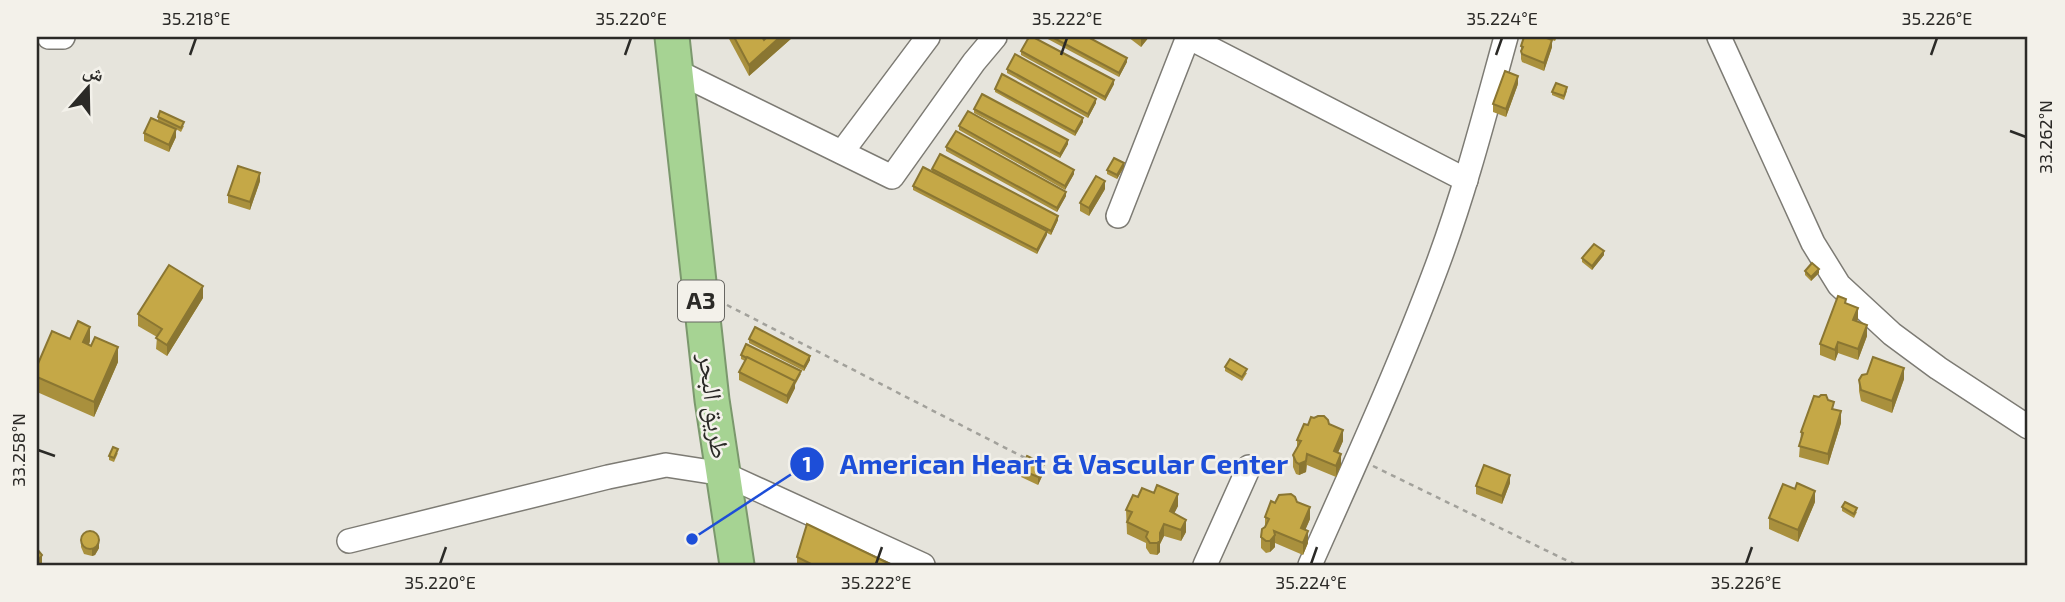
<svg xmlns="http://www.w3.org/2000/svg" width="2065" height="602" font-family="'Exo 2','Noto Naskh Arabic',sans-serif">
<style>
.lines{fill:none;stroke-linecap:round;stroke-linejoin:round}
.minor-casing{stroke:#7d7b74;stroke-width:26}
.highway-casing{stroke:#7b986d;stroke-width:37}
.path{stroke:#a2a19b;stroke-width:2.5;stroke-dasharray:5 5;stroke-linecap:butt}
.minor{stroke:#fff;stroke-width:23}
.highway{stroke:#a6d393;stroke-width:33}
.wall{fill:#a9903d}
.shaded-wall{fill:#8a7632}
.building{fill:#c5a847;stroke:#8a7632;stroke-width:2}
.ticks{fill:none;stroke:#2b2a27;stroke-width:2.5}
.labels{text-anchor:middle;stroke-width:5;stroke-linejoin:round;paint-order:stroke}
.shield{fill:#f3f1ea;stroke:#676662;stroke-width:2}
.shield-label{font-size:24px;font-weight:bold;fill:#2b2a27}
.street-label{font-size:26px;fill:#2b2a27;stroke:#f3f1ea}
.leader{fill:none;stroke:#1d4ed8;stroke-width:2.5}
.callout-dot{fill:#1d4ed8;stroke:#f3f1ea;stroke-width:2.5}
.mark-label{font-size:21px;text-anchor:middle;font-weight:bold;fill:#fff}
.callout-label{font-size:28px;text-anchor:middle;font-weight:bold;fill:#1d4ed8;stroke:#f3f1ea;stroke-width:5;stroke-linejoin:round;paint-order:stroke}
.neatline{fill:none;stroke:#2b2a27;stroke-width:2.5}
.ticks-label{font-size:18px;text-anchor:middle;fill:#2b2a27}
</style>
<rect width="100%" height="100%" fill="#e6e4dc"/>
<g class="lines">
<g class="minor-casing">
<g id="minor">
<polyline points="49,37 63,37"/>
<polyline points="1188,37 1466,180"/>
<polyline points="1719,37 1813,243 1839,285 1892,334 1938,368 2028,427"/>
<polyline points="676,71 892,177 974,62 995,37"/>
<polyline points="842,152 928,37"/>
<polyline points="1118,216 1188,37"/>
<polyline points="349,541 608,477 666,465 724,474 923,565"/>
<polyline points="1205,565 1249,467"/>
<path d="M1310,565C1354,466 1399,368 1437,266C1465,191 1485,113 1506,37"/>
</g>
</g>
<g class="highway-casing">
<polyline id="highway" points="672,37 712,400 737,565"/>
</g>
<g class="path">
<polyline points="727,305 1029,460"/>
<polyline points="1373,466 1576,565"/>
</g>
<use href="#minor" class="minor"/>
<use href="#highway" class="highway"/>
</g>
<g class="wall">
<polygon points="728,37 793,37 749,76"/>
<polygon points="1044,37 1088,37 1127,62 1119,77"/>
<polygon points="1128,37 1149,37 1141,47"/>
<polygon points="1524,37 1557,37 1555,41 1552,40 1552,47 1544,71 1522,62 1521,59 1521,46"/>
<polygon points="1021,51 1114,84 1105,101 1021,55"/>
<polygon points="1007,69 1096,103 1088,118 1007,73"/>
<polygon points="1518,84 1506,117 1493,112 1493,104"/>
<polygon points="995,89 1083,122 1075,136 995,92"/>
<polygon points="1567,91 1564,100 1552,95 1552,92"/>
<polygon points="974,109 1068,144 1060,158 974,113"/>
<polygon points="158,117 184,126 181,132 176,129 176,137 169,152 144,141 144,133 158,121"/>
<polygon points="959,126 1074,174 1065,190 959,130"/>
<polygon points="946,147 1066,196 1057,212 946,151"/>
<polygon points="1124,167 1117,179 1107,174 1107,170"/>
<polygon points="932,169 1058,220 1051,235 1047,233 1037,254 913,190 913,186 932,172"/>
<polygon points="260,181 250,210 228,203 228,195"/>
<polygon points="1105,189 1089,216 1080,211 1080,203"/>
<polygon points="1604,255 1592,270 1582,262 1582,258"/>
<polygon points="1805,271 1819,273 1811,281 1805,275"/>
<polygon points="203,298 167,356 156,349 157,337 138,326 138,314"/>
<polygon points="1846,304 1858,319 1857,321 1867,336 1858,360 1838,353 1835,361 1820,355 1820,344"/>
<polygon points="749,339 810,360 804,371 749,343"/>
<polygon points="90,341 89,345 118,362 94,417 37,392 37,366"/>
<polygon points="741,355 801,374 795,385 795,388 787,404 739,380 739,372 745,361 741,359"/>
<polygon points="1225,367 1247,373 1242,381 1225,371"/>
<polygon points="1904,379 1892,413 1861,401 1859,391 1859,380"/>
<polygon points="1828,400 1834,410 1841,423 1828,465 1799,457 1801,432"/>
<polygon points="1329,424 1343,441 1338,452 1341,465 1336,477 1307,465 1306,472 1299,475 1296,474 1293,467 1293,455 1297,448 1297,440"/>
<polygon points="118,453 114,462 109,460 109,456"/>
<polygon points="1021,470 1044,472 1038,485 1021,477"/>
<polygon points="1510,483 1502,504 1476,494 1476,486"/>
<polygon points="1138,497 1178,506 1174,513 1186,532 1181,541 1164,536 1160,544 1160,552 1157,555 1150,554 1146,548 1146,543 1127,534 1126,510"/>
<polygon points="1297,502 1310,519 1305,530 1308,543 1303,555 1275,543 1275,547 1270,552 1266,553 1261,548 1261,537 1265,527 1265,517 1275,503"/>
<polygon points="1815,502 1798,542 1769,529 1769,518"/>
<polygon points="1842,507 1857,512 1854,518 1842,511"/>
<polygon points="81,539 99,548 95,555 92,556 84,554 81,547"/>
<polygon points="797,557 892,565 797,565"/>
</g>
<g class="shaded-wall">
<polygon points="780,37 793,37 749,76 749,65"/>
<polygon points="1141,37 1149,37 1141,47"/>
<polygon points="1552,40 1552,47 1544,71 1544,63"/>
<polygon points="1127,58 1127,62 1119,77 1119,73"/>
<polygon points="1518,76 1518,84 1506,117 1506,109"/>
<polygon points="1114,80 1114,84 1105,101 1105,97"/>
<polygon points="1096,99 1096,103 1088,118 1088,114"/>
<polygon points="1083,118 1083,122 1075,136 1075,132"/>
<polygon points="176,129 176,137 169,152 169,145"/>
<polygon points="1068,140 1068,144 1060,158 1060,154"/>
<polygon points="1124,163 1124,167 1117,179 1117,175"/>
<polygon points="1074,170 1074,174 1065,190 1065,186"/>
<polygon points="260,173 260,181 250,210 250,202"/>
<polygon points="1105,181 1105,189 1089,216 1089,208"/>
<polygon points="1066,192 1066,196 1057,212 1057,208"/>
<polygon points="1058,216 1058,220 1051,235 1051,231"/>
<polygon points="1047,231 1047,235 1037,254 1037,250"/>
<polygon points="1604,251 1604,255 1592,270 1592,266"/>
<polygon points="1819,269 1819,273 1811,281 1811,277"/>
<polygon points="203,286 203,298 167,356 167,345"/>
<polygon points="1858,308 1858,319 1853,331 1853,320"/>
<polygon points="1867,325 1867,336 1858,360 1858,349"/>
<polygon points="90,327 90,341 83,357 83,342"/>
<polygon points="1838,342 1838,353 1835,361 1835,350"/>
<polygon points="118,347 118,362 94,417 94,402"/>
<polygon points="810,356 810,360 804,371 804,367"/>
<polygon points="1904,368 1904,379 1892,413 1892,401"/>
<polygon points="795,381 795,388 787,404 787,396"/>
<polygon points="1841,411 1841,423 1828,465 1828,454"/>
<polygon points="1343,430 1343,441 1334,462 1334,451"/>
<polygon points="1307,454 1306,472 1299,475 1299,464"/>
<polygon points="1341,454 1341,465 1336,477 1336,466"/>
<polygon points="1044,464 1044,472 1038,485 1038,477"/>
<polygon points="1510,475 1510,483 1502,504 1502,496"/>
<polygon points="1815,491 1815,502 1798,542 1798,530"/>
<polygon points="1178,494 1178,506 1170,522 1170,511"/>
<polygon points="1310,507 1310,519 1301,540 1301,528"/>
<polygon points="1186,520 1186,532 1181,541 1181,530"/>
<polygon points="1164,524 1164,536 1160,544 1160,533"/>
<polygon points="1308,531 1308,543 1303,555 1303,543"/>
<polygon points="1275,535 1275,547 1270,552 1270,541"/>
<polygon points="99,540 99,548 95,555 92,556 92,549"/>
<polygon points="1160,541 1160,552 1157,555 1157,543"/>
<polygon points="42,555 42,565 37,565 37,562"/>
</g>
<g class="building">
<polygon points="734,37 762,37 764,40 767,37 780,37 749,65"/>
<polygon points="1029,37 1033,37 1114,80 1105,97 1021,51"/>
<polygon points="1052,37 1088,37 1127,58 1119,73"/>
<polygon points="1524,37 1544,37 1552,40 1544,63 1522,54 1521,51 1523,47 1521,46"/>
<polygon points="1015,54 1096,99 1088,114 1007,69"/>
<polygon points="1505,71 1518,76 1506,109 1493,104"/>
<polygon points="1002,74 1083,118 1075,132 995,89"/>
<polygon points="1556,83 1567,87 1564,96 1552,92"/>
<polygon points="982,94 1068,140 1060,154 974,109"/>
<polygon points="160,111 184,122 181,128 158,117"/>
<polygon points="968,111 1074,170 1065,186 959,126"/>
<polygon points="151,118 176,129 169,145 144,133"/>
<polygon points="956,131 1066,192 1057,208 946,147"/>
<polygon points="940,154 1058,216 1051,231 932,169"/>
<polygon points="1114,158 1124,163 1117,175 1107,170"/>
<polygon points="238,166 260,173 250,202 228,195"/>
<polygon points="923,167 1047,231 1037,250 913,186"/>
<polygon points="1096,176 1105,181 1089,208 1080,203"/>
<polygon points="1594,244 1604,251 1592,266 1582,258"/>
<polygon points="1812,263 1819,269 1811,277 1805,271"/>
<polygon points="169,265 203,286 167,345 156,338 162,329 138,314"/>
<polygon points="1838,296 1846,299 1845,303 1858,308 1853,320 1867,325 1858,349 1838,342 1835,350 1820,344"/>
<polygon points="78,321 90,327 83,342 91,346 95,337 118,347 94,402 37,377 37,366 52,331 70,339"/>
<polygon points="755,327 810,356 804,367 749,339"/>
<polygon points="746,344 801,371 795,382 741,355"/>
<polygon points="747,357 795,381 787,396 739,372"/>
<polygon points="1873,357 1904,368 1892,401 1861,390 1859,380 1862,375 1867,374"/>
<polygon points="1230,359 1247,369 1242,377 1225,367"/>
<polygon points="1821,395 1826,395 1828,400 1834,402 1832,409 1841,411 1828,454 1799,446 1803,433 1801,432 1814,396 1819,397"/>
<polygon points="1318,416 1324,416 1328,420 1329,424 1343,430 1334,451 1341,454 1336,466 1307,454 1306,461 1299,464 1296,462 1293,455 1301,441 1297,440 1304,424 1308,425 1311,417 1314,418"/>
<polygon points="113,447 118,449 114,458 109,456"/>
<polygon points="1027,456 1044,464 1038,477 1021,470"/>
<polygon points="1484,465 1510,475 1502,496 1476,486"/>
<polygon points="1797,483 1815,491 1798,530 1769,518 1783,484 1795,489"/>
<polygon points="1157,485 1178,494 1170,511 1186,520 1181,530 1164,524 1160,533 1160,541 1157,543 1150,543 1146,537 1148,532 1127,522 1132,512 1126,510 1133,495 1138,497 1142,488 1154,493"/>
<polygon points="1291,494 1295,497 1297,502 1310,507 1301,528 1308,531 1303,543 1274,531 1275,535 1270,541 1266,541 1261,537 1262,529 1265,527 1269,519 1265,517 1271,501 1275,503 1279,495"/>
<polygon points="1845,502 1857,508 1854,514 1842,507"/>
<polygon points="807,524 892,565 813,565 797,557"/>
<circle cx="90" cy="540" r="9"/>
<polygon points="37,549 42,555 37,562"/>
</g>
<path class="ticks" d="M190,55L196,38M625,55L631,38M1061,55L1067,38M1496,55L1502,38M1931,55L1937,38M2010,131L2026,137M38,450L55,456M440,564L446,547M876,564L882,547M1311,564L1317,547M1746,564L1752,547"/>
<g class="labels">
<rect class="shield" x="678" y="280.5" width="46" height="41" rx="5"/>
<g class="shield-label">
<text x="701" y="309">A3</text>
</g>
<g class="street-label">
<text transform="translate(714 406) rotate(83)" y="9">طريق البحر</text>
</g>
</g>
<path class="leader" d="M692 539L807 464"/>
<g class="callout-dot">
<circle cx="692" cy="539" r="7"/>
<circle cx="807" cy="464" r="18"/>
</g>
<g class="mark-label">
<text x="807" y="472">1</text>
</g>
<g class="callout-label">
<text x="1064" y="474">American Heart &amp; Vascular Center</text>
</g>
<rect width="2065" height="602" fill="none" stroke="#f3f1ea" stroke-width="77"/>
<g transform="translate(88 88) rotate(20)" stroke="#f3f1ea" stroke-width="5" paint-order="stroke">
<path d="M0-5L12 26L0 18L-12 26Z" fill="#2b2a27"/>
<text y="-10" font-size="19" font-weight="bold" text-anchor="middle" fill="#2b2a27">ش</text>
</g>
<rect x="38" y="38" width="1988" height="526" class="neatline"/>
<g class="ticks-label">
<text x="196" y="25">35.218°E</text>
<text x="631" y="25">35.220°E</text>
<text x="1067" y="25">35.222°E</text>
<text x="1502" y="25">35.224°E</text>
<text x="1937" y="25">35.226°E</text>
<text transform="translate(2046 137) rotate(-90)" y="6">33.262°N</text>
<text transform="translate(19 450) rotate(-90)" y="6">33.258°N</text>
<text x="440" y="589">35.220°E</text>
<text x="876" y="589">35.222°E</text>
<text x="1311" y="589">35.224°E</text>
<text x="1746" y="589">35.226°E</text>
</g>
</svg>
